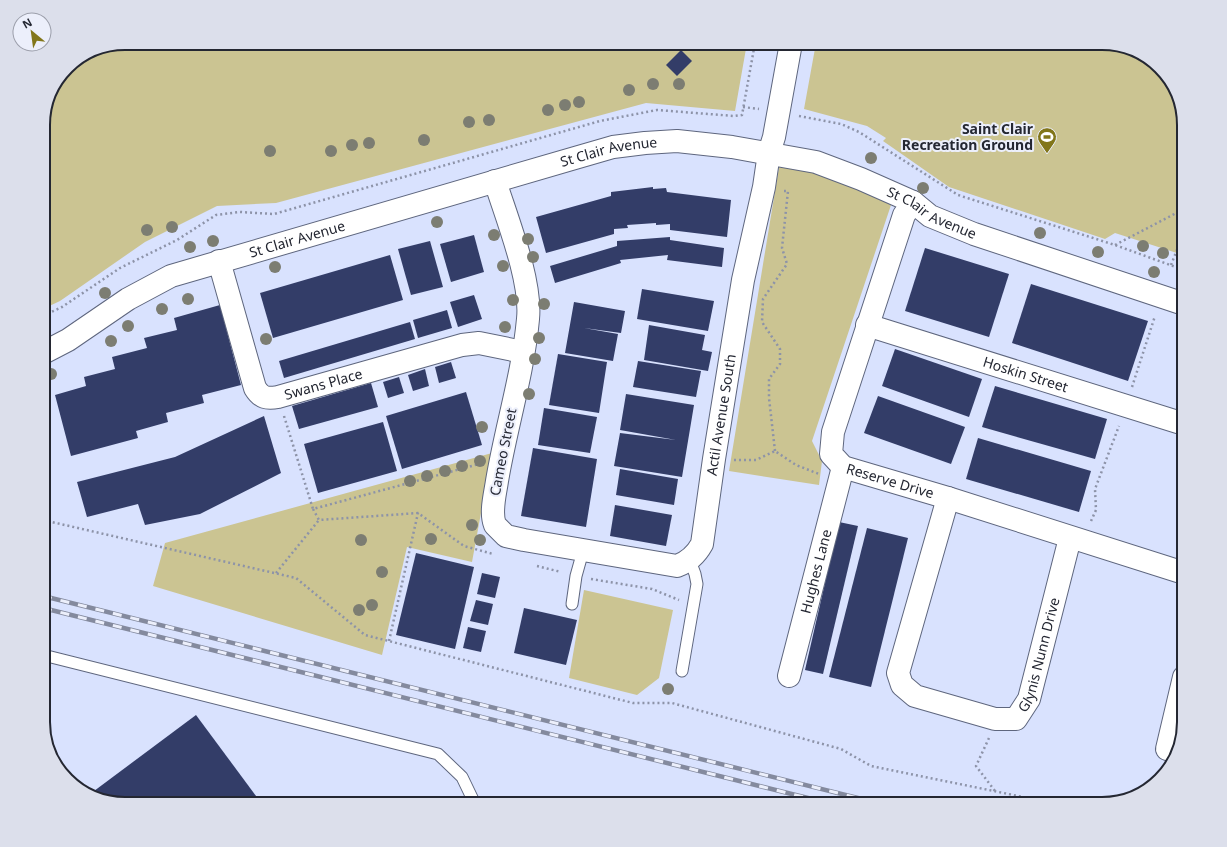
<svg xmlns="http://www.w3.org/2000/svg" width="1227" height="847" font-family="'Noto Sans',sans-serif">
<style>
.green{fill:#cbc492}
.building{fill:#333d68}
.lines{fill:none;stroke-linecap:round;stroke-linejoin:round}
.service-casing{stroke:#5e667e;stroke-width:13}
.minor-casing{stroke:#5e667e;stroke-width:24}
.path{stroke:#8d93a8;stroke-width:2.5;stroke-dasharray:2 3;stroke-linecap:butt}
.service{stroke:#fff;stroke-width:11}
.minor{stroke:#fff;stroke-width:22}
.rail-casing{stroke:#848a9e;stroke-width:4.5}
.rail{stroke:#eceffb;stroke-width:3;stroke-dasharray:9;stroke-linecap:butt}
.tree{fill:#7c7d72}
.labels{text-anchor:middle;stroke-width:4;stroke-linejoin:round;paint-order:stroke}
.poi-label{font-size:14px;font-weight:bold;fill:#242732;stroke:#eceffb;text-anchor:end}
.street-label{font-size:14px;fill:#242732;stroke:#eceffb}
.rim{fill:none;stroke:#242732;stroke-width:2}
</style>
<rect width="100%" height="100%" fill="#d9e2fe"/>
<g class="green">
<polygon points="125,43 747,43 735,111 646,103 276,203 217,206 145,242 60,301 43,309 43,120 51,89 67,67 94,49"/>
<polygon points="816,43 1102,43 1148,57 1173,84 1184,124 1184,264 1177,262 1180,254 1115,233 1105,239 949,187 883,141 886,138 867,126 804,109"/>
<polygon points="779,167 827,172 891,205 812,441 822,461 819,485 729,471"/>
<polygon points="492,453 472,562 407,547 382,655 153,586 165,543"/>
<polygon points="584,590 673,610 659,678 637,695 569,678"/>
</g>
<g class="building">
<polygon points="681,50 692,61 677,76 666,65"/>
<polygon points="653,187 653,189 666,188 667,192 731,200 727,237 670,230 670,224 656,225 656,223 627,225 628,228 614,229 614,234 546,253 536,217 611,196 611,192"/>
<polygon points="474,235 484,272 451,282 440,244"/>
<polygon points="670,237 670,240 724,248 722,267 667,260 668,255 620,260 621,263 555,283 550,266 617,246 617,241"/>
<polygon points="430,241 443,287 411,295 398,249"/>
<polygon points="925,248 1009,274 989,337 905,311"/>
<polygon points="390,255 403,300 273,338 260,293"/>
<polygon points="1031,284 1148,321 1128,381 1012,343"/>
<polygon points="642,289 714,301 708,331 637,319"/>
<polygon points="474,295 482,319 458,327 450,302"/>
<polygon points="574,302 625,311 621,333 584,328 618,334 613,361 565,353"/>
<polygon points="220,305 241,385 202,395 204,403 166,413 168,422 136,431 138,438 71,456 55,395 86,386 84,377 115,369 112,357 147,348 144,338 177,330 174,318"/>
<polygon points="447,310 452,328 418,338 413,320"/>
<polygon points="410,322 415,339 284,378 279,361"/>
<polygon points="649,325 705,335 702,350 712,352 708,371 644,360"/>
<polygon points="895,349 982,379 969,417 882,386"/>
<polygon points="558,354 607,362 599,413 549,405"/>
<polygon points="638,361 701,371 696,397 633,387"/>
<polygon points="451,362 456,378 439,383 435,367"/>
<polygon points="425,369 429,386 413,391 408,375"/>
<polygon points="399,377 404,393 388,398 383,382"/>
<polygon points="371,383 378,407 299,429 292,406"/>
<polygon points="995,386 1107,419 1095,459 982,427"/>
<polygon points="466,392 482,445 402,469 386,416"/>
<polygon points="626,394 694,405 682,477 614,466 620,433 676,440 620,430"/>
<polygon points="878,396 965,427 951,464 864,433"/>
<polygon points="544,408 597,417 590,453 538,445"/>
<polygon points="264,416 281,473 200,514 145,525 138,504 87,517 77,482 175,457"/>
<polygon points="383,422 397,471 318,493 304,444"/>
<polygon points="978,438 1091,471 1079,512 966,479"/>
<polygon points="533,448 597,459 586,527 521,516"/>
<polygon points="620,469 678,479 674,505 616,495"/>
<polygon points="615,505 672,515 666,546 610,536"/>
<polygon points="839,522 858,526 823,674 805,670"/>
<polygon points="867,528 908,538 871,687 829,677"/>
<polygon points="416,553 474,567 455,649 396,635"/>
<polygon points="482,573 500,577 495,598 477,594"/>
<polygon points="476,600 493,604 488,625 470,621"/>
<polygon points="524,608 577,620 566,665 514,653"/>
<polygon points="468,627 486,631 481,652 463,648"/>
<polygon points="196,715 262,804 125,804 90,794"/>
</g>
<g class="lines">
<g class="service-casing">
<g id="service">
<polyline points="572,604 576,576 583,551"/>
<polyline points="43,655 438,754 462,777 475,804"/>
<polyline points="682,671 697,584 695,574 689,558"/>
</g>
</g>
<g class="minor-casing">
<g id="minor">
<path id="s1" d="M495,181C507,219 532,281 528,319C523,374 506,427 497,481C495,495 490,512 495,525L506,536L524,540L677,566C688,562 697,553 702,544L714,459L743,280L764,187L769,153L774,137L791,43"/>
<path id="s2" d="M913,202L904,215L833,432L831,454L843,467L948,498L1184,573"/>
<path id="s3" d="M219,261L255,388C261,398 267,399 278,397L462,345L479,343L523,352"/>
<path id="s4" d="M867,325L1184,424"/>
<path id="s5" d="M43,353L68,340L128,299L171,276L575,158L613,147L645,143L677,141L732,147L816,162L861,179L913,202L930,216L974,234L1184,304"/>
<path id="s6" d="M948,498L898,673L902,685L915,696L995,719H1016L1029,699L1070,538"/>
<path id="s7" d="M789,676L843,467"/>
<polyline points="1167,749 1184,677"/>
</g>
</g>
<g class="path">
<polyline points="743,107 759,109"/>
<polyline points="799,116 841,124 859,132 958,195 1115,245 1184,270"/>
<polyline points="1115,245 1184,209"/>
<polyline points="1171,265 1184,232"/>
<polyline points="43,316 62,307 120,268 177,240 216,215 240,212 274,214 600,121 657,110 734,116 742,115 755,43"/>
<polyline points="1132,387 1155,316"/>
<polyline points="284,416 313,509 479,464"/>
<polyline points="775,451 769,398 769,379 780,364 780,349 762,322 763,299 787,264 782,248 788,191 784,191"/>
<polyline points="734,460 756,460 775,451 796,465 819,474"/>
<polyline points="313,509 319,520 418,513 464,546 493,554"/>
<polyline points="43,520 296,578 365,635 633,703 672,703 841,749 871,766 1023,797 1044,804"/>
<polyline points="1091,521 1096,510 1095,489 1119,426"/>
<polyline points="537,566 561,572"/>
<polyline points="276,573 319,520"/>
<polyline points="591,579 652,589 679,600"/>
<polyline points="389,641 418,513"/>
<polyline points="989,738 976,766 995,791"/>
</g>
<use href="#service" class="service"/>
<use href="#minor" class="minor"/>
<g class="rail-casing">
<g id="rail">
<polyline points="43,596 882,804"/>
<polyline points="43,608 832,804"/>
</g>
</g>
<use href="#rail" class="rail"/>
</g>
<g class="tree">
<circle cx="653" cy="84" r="6"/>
<circle cx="679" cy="84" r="6"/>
<circle cx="629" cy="90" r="6"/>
<circle cx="579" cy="102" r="6"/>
<circle cx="565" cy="105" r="6"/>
<circle cx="548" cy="110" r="6"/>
<circle cx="489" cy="120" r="6"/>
<circle cx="469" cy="122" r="6"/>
<circle cx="424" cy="140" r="6"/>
<circle cx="369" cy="143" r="6"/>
<circle cx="352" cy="145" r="6"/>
<circle cx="270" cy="151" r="6"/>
<circle cx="331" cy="151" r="6"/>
<circle cx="871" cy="158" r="6"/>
<circle cx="923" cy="188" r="6"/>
<circle cx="437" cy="222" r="6"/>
<circle cx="172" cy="227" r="6"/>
<circle cx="147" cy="230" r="6"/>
<circle cx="1040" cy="233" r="6"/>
<circle cx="494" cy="235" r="6"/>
<circle cx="528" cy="239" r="6"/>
<circle cx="213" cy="241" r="6"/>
<circle cx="1143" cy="246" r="6"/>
<circle cx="190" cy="247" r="6"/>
<circle cx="1098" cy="252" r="6"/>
<circle cx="1163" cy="253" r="6"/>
<circle cx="533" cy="257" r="6"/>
<circle cx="503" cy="266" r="6"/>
<circle cx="275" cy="267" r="6"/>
<circle cx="1154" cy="272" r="6"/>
<circle cx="105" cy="293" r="6"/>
<circle cx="188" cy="299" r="6"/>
<circle cx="513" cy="300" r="6"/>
<circle cx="544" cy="304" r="6"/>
<circle cx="162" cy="309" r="6"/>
<circle cx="128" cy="326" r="6"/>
<circle cx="505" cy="327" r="6"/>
<circle cx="539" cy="338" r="6"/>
<circle cx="266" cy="339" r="6"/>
<circle cx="111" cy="341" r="6"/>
<circle cx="535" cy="359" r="6"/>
<circle cx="51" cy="374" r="6"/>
<circle cx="529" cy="394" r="6"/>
<circle cx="482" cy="427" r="6"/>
<circle cx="480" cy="461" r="6"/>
<circle cx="462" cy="466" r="6"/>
<circle cx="445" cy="471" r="6"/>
<circle cx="427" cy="476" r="6"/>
<circle cx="410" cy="481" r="6"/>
<circle cx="472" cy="525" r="6"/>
<circle cx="431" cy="539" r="6"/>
<circle cx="361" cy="540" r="6"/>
<circle cx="480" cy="540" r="6"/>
<circle cx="382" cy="572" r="6"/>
<circle cx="372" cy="605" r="6"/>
<circle cx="359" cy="610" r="6"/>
<circle cx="668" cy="689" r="6"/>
</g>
<defs>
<g id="stadium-pin" transform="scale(1)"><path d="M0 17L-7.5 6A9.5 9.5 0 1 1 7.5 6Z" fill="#82761a" stroke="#eceffb"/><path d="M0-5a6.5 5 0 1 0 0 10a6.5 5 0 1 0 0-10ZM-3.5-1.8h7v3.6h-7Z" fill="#fff"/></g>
</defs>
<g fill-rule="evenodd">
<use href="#stadium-pin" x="1047" y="137"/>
</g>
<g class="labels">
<g class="poi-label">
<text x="1033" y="134">Saint Clair<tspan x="1033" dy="16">Recreation Ground</tspan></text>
</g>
<g class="street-label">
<text dy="5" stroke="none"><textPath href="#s5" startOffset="605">St Clair Avenue</textPath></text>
<text dy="5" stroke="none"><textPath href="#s5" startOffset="942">St Clair Avenue</textPath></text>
<text dy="5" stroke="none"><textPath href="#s5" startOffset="281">St Clair Avenue</textPath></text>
<text dy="5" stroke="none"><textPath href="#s4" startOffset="166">Hoskin Street</textPath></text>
<text dy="5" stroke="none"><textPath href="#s3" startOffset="206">Swans Place</textPath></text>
<text dy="5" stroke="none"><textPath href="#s1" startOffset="706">Actil Avenue South</textPath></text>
<text transform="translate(503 452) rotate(-79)" y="5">Cameo Street</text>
<text dy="5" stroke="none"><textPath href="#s2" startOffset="333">Reserve Drive</textPath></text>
<text dy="5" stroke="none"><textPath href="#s7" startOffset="108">Hughes Lane</textPath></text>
<text dy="5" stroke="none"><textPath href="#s6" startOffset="385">Glynis Nunn Drive</textPath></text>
</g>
</g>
<path d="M0 0H1227V847H0ZM125 50H1102A75 75 0 0 1 1177 125V722A75 75 0 0 1 1102 797H125A75 75 0 0 1 50 722V125A75 75 0 0 1 125 50Z" fill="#dcdfeb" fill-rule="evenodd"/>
<path class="rim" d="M125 50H1102A75 75 0 0 1 1177 125V722A75 75 0 0 1 1102 797H125A75 75 0 0 1 50 722V125A75 75 0 0 1 125 50Z"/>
<g transform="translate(32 32) rotate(331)"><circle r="19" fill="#eceffb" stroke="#9c9fab"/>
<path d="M0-3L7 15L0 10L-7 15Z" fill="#82761a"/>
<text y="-6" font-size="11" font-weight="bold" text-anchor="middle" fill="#242732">N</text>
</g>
</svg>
